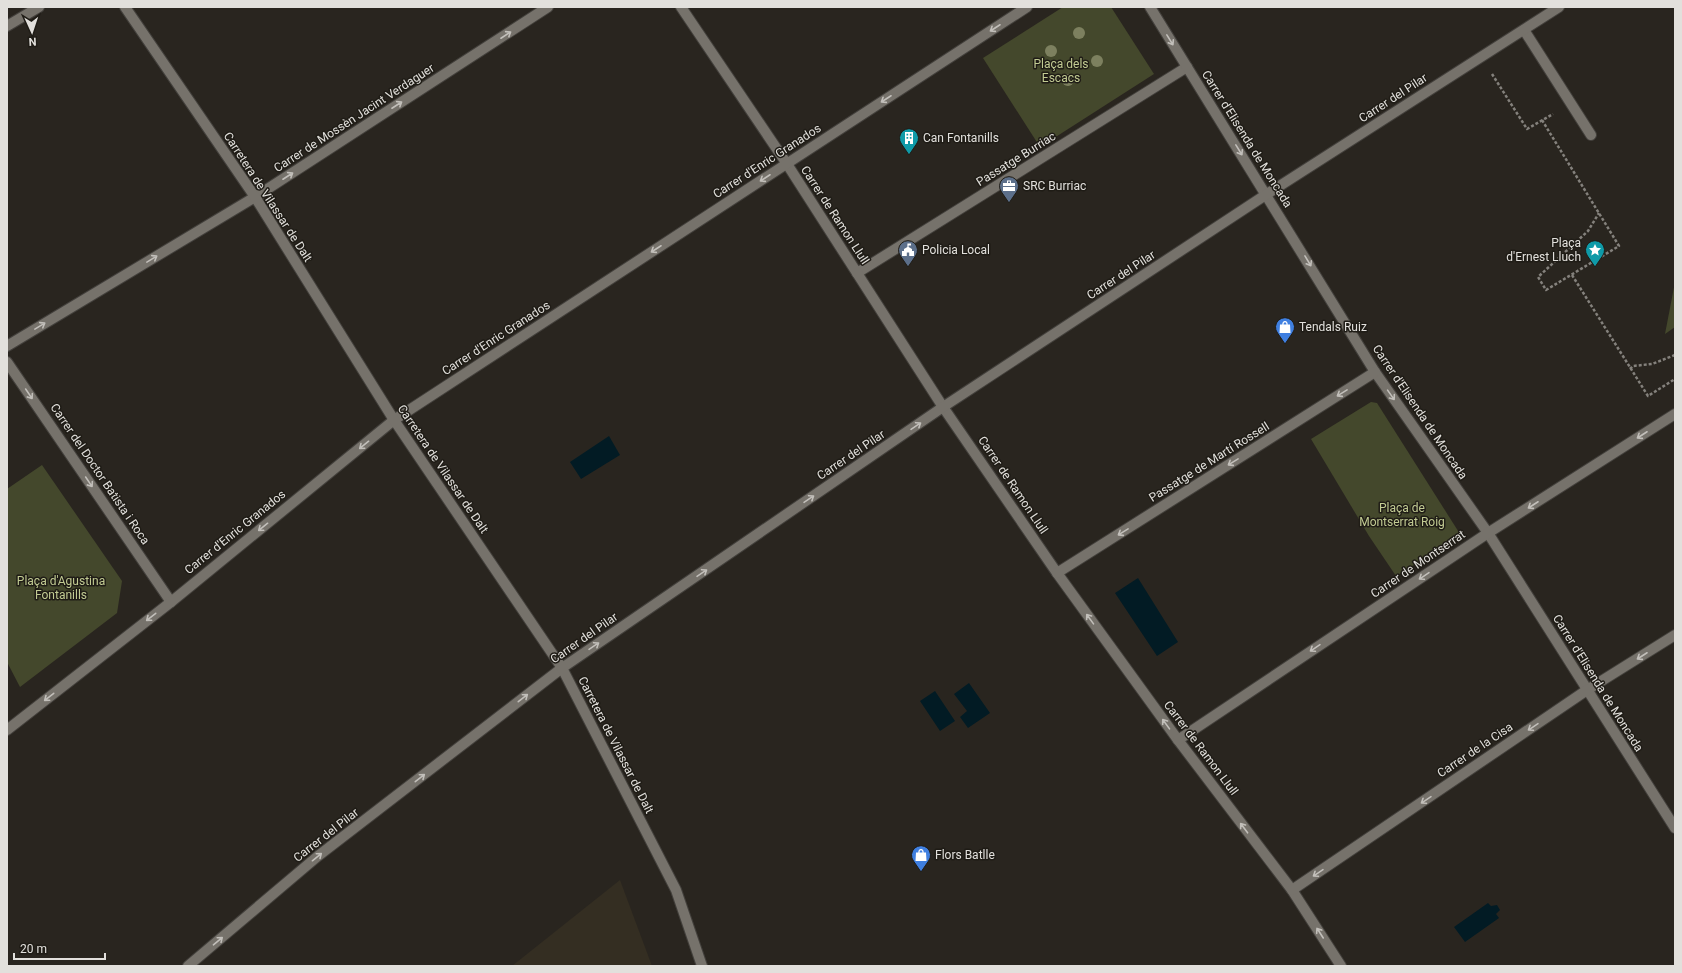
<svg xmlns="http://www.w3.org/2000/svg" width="1682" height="973" font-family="Roboto,sans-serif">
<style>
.built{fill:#342e22}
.green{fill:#44482c}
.water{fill:#021b24}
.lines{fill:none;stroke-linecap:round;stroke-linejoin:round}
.pedestrian-casing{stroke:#43403c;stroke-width:12}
.minor-casing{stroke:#43403c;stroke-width:12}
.tertiary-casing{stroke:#43403c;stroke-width:12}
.path{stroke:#84817c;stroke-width:2.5;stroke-dasharray:3 2;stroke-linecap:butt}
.pedestrian{stroke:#76726b;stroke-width:10}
.minor{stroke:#76726b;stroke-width:10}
.tertiary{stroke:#76726b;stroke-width:10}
.tree{fill:#7d805f}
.oneway{stroke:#c2bfba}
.labels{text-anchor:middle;stroke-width:3;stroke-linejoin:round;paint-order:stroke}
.park-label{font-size:12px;fill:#c2cb93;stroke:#1f1c16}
.street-label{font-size:12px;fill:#e2e0dc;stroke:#1f1c16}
.poi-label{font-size:12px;fill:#e2e0dc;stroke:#1f1c16;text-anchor:start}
</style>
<rect width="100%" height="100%" fill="#29251f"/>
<polygon class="built" points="620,880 652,966 512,966"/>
<g class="green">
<polygon points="1063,7 1111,7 1154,74 1040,147 983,58"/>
<polygon points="1675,282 1675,327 1665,334"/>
<polygon points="1371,402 1377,403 1460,534 1458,538 1396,576 1369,536 1311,439"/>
<polygon points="42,465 122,581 117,613 20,687 7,662 7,489"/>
</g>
<g class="water">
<polygon points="609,436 620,455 581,479 570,462"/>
<polygon points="1138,578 1178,642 1157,656 1115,593"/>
<polygon points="969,683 990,713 968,728 960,717 967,711 954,694"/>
<polygon points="935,691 955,721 940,731 920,701"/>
<polygon points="1488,903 1491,906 1497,905 1500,910 1496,914 1499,918 1465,942 1454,927"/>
</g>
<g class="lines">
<g class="pedestrian-casing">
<polyline id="pedestrian" points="857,273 1187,67"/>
</g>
<g class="minor-casing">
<g id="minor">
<polyline points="681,7 787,164 943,407 1057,573 1178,740 1292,890 1341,966"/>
<polyline points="1150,7 1375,372 1488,533 1675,828"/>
<polyline points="1524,30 1591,135"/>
<polyline points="7,346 255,197 548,7"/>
<polyline points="7,362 171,602"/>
<polyline points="1057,573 1375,372"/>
<polyline points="7,730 171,602 394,420 1027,7"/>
<polyline points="1178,740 1488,533 1675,414"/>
<polyline points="1292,890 1587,690 1675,635"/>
<polyline points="188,966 318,856 562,668 943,407 1267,194 1559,7"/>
</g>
</g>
<g class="tertiary-casing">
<g id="tertiary">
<polyline points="125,7 255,197 394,420 562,668 676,890 702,966"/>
<polyline points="7,26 39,7"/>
</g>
</g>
<g class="path">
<polyline points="1492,74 1527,129 1553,114"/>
<polyline points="1542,120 1619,246 1546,290 1538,277 1588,231 1599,213"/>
<polyline points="1572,275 1648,396 1675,379"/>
<polyline points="1630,369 1633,366 1652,364 1675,355"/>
</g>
<use href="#pedestrian" class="pedestrian"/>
<use href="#minor" class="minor"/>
<use href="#tertiary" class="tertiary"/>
</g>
<g class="tree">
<circle cx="1079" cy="33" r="6"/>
<circle cx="1051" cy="51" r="6"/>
<circle cx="1097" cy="61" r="6"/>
<circle cx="1068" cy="80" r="6"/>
</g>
<defs><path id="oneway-shaft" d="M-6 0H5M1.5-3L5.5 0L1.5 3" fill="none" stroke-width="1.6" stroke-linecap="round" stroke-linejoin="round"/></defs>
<g class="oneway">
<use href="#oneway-shaft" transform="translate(995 28) rotate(147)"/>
<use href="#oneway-shaft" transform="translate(506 35) rotate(-33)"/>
<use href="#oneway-shaft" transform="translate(1170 40) rotate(58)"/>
<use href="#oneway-shaft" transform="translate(886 99) rotate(147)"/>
<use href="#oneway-shaft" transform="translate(397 105) rotate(-33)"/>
<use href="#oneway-shaft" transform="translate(1239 150) rotate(58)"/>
<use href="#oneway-shaft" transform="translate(288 176) rotate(-33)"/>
<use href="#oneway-shaft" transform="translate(765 178) rotate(147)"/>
<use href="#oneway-shaft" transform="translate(656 249) rotate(147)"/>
<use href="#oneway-shaft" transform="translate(152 259) rotate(-31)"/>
<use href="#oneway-shaft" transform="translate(1308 261) rotate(59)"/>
<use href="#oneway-shaft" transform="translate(40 326) rotate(-31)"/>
<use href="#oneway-shaft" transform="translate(1342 393) rotate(148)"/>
<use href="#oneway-shaft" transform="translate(29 394) rotate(56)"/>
<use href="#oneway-shaft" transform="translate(1391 395) rotate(55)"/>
<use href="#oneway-shaft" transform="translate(916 426) rotate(-34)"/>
<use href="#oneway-shaft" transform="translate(1642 435) rotate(147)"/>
<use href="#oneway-shaft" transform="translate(364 445) rotate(141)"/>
<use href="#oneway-shaft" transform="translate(1233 462) rotate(148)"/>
<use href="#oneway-shaft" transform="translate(89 482) rotate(56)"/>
<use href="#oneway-shaft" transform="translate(809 499) rotate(-34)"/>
<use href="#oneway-shaft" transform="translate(1533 505) rotate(147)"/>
<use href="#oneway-shaft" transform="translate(263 527) rotate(141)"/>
<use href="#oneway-shaft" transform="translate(1123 532) rotate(148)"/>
<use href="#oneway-shaft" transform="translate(702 573) rotate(-34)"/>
<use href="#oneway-shaft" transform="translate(1424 576) rotate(146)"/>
<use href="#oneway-shaft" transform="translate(151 617) rotate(142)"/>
<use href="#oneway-shaft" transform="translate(1090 619) rotate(-126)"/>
<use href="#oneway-shaft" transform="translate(594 646) rotate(-34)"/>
<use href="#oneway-shaft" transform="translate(1315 648) rotate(146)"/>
<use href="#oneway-shaft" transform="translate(1642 656) rotate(147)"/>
<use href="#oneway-shaft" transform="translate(49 697) rotate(142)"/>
<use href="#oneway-shaft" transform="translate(523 698) rotate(-38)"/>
<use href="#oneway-shaft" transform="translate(1166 724) rotate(-126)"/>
<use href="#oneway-shaft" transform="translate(1533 727) rotate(146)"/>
<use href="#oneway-shaft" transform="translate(420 778) rotate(-38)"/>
<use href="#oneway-shaft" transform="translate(1426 800) rotate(146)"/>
<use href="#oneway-shaft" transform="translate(1244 828) rotate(-127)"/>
<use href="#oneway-shaft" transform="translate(317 857) rotate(-39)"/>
<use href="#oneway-shaft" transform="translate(1318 873) rotate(146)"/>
<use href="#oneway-shaft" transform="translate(1320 933) rotate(-123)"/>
<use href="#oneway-shaft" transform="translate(218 941) rotate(-40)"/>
</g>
<defs>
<g id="building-pin" transform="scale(1)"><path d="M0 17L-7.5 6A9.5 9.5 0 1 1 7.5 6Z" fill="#0f9aa8" stroke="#1f1c16"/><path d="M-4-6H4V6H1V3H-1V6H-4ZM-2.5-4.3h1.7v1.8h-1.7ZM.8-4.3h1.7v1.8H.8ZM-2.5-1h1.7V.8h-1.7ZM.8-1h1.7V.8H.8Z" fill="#fff"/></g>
<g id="office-pin" transform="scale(1)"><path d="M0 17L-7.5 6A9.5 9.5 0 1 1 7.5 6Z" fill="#5c6f8a" stroke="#1f1c16"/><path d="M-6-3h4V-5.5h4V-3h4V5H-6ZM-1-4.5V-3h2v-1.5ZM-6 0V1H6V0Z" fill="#fff"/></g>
<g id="civic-pin" transform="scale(1)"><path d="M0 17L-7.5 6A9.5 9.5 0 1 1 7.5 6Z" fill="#5c6f8a" stroke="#1f1c16"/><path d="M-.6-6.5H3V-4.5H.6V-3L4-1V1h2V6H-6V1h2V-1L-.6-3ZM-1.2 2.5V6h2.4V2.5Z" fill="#fff"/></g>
<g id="sight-pin" transform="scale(1)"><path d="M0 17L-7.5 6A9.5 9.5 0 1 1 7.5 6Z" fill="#0f9aa8" stroke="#1f1c16"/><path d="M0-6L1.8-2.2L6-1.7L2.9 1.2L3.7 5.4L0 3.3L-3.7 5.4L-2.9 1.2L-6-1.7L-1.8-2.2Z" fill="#fff"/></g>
<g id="shop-pin" transform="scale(1)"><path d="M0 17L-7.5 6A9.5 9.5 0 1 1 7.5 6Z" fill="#3f7fe0" stroke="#1f1c16"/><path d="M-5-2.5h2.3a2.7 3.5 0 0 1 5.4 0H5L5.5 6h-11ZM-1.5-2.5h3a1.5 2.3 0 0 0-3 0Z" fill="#fff"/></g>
</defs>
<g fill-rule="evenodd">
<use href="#building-pin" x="909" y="138"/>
<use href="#office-pin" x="1009" y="186"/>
<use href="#civic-pin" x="908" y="250"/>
<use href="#sight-pin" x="1595" y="250"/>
<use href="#shop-pin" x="1285" y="327"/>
<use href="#shop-pin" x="921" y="855"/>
</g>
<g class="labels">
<g class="park-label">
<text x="1061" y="68">Plaça dels<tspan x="1061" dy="14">Escacs</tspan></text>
<text x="1402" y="512">Plaça de<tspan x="1402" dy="14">Montserrat Roig</tspan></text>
<text x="61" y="585">Plaça d'Agustina<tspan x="61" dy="14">Fontanills</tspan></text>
</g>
<g class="street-label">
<text transform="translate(1393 98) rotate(-33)" y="4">Carrer del Pilar</text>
<text transform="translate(354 118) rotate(-33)" y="4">Carrer de Mossèn Jacint Verdaguer</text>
<text transform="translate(1247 139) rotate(58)" y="4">Carrer d'Elisenda de Moncada</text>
<text transform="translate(1016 159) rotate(-32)" y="4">Passatge Burriac</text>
<text transform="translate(767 161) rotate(-33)" y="4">Carrer d'Enric Granados</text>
<text transform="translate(268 197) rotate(57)" y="4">Carretera de Vilassar de Dalt</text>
<text transform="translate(835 215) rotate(57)" y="4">Carrer de Ramon Llull</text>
<text transform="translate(1121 275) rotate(-33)" y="4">Carrer del Pilar</text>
<text transform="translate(496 338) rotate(-33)" y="4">Carrer d'Enric Granados</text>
<text transform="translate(1420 412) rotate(56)" y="4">Carrer d'Elisenda de Moncada</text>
<text transform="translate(851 455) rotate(-34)" y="4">Carrer del Pilar</text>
<text transform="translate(1209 462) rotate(-32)" y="4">Passatge de Martí Rossell</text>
<text transform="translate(443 469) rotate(56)" y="4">Carretera de Vilassar de Dalt</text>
<text transform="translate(100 474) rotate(56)" y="4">Carrer del Doctor Batista i Roca</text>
<text transform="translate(1013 485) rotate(56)" y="4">Carrer de Ramon Llull</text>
<text transform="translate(235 532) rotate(-39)" y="4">Carrer d'Enric Granados</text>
<text transform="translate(1418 564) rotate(-34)" y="4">Carrer de Montserrat</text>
<text transform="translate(584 638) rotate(-35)" y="4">Carrer del Pilar</text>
<text transform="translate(1598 683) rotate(58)" y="4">Carrer d'Elisenda de Moncada</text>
<text transform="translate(616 745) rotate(63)" y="4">Carretera de Vilassar de Dalt</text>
<text transform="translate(1201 748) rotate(53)" y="4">Carrer de Ramon Llull</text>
<text transform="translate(1475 750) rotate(-34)" y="4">Carrer de la Cisa</text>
<text transform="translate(326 835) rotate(-38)" y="4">Carrer del Pilar</text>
</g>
<g class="poi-label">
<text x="923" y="142">Can Fontanills</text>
<text x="1023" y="190">SRC Burriac</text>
<text x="1581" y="247" text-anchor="end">Plaça<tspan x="1581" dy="14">d'Ernest Lluch</tspan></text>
<text x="922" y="254">Policia Local</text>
<text x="1299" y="331">Tendals Ruiz</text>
<text x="935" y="859">Flors Batlle</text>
</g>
</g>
<rect width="1682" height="973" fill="none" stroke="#e2e0dc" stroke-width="16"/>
<g transform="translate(32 32) rotate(177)" stroke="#1f1c16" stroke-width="3" paint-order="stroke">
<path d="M0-3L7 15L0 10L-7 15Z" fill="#e2e0dc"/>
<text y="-6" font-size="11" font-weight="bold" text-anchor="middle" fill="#e2e0dc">N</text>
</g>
<path d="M14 953v6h91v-6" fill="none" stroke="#e2e0dc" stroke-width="2"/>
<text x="20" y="953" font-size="12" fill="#e2e0dc" stroke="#1f1c16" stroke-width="3" paint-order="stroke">20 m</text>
</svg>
